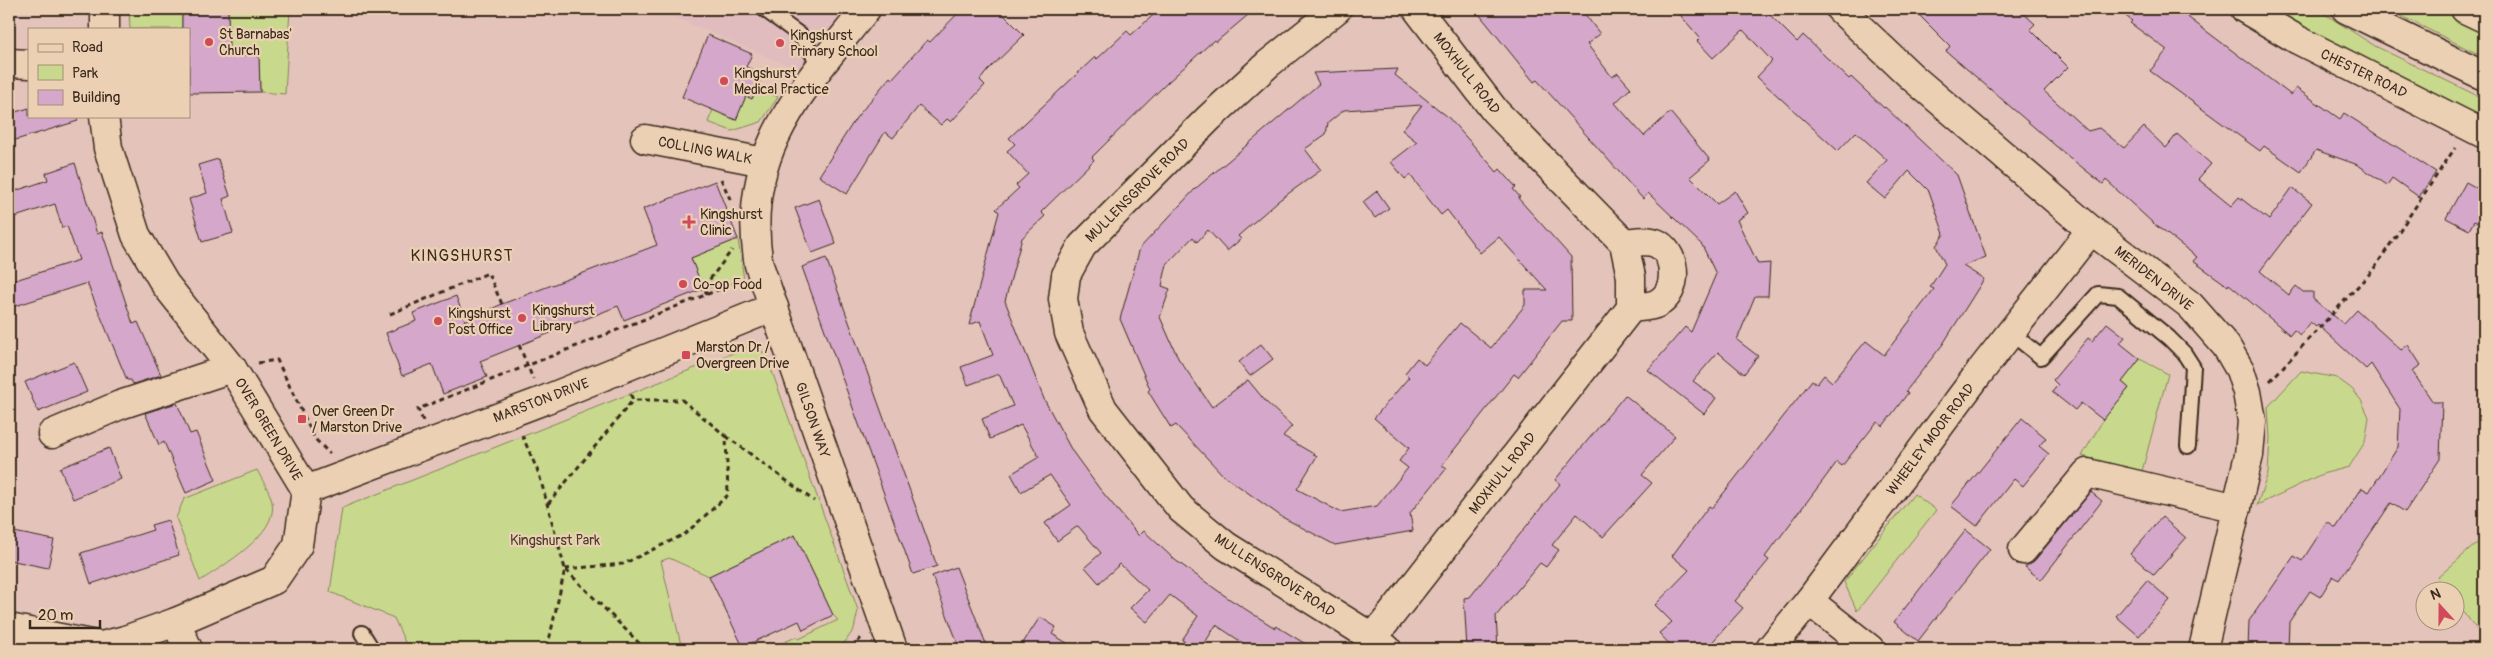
<svg xmlns="http://www.w3.org/2000/svg" width="2493" height="658" font-family="Pangolin,sans-serif">
<style>
.built{fill:#e0bcbf}
.green{fill:#c8d98d;stroke:#828256}
.building{fill:#d5a8cb;stroke:#3b2a1e;fill-rule:evenodd}
.lines{fill:none;stroke-linecap:round;stroke-linejoin:round}
.service-casing{stroke:#3b2a1e;stroke-width:18}
.minor-casing{stroke:#3b2a1e;stroke-width:31}
.secondary-casing{stroke:#3b2a1e;stroke-width:31}
.path{stroke:#3b2a1e;stroke-width:3;stroke-dasharray:5 4;stroke-linecap:butt}
.service{stroke:#ebd0b3;stroke-width:14}
.minor{stroke:#ebd0b3;stroke-width:28}
.secondary{stroke:#ebd0b3;stroke-width:28}
.poi-dot{fill:#d1495b;stroke:#ebd0b3;stroke-width:2}
.labels{text-anchor:middle;stroke-width:4.5;stroke-linejoin:round;paint-order:stroke}
.poi-label{font-size:14px;fill:#3b2a1e;stroke:#ebd0b3;text-anchor:start}
.street-label{font-size:14px;fill:#3b2a1e;stroke:#ebd0b3}
.park-label{font-size:14px;fill:#493c29;stroke:#ebd0b3}
.quarter-label{font-size:16px;letter-spacing:1px;fill:#3b2a1e;stroke:#ebd0b3}
</style>
<rect width="100%" height="100%" fill="#e4c4ba"/>
<filter id="ink" filterUnits="userSpaceOnUse"><feTurbulence type="fractalNoise" baseFrequency=".02" numOctaves="2"/><feDisplacementMap in="SourceGraphic" scale="10" xChannelSelector="R" yChannelSelector="G"/><feConvolveMatrix kernelMatrix="1 2 1 2 8 2 1 2 1" color-interpolation-filters="sRGB"/></filter>
<g filter="url(#ink)">
<polygon class="built" points="655,9 848,9 801,71"/>
<g class="green">
<polygon points="129,9 182,9 182,29 130,29"/>
<polygon points="228,9 290,9 285,94 260,92 259,55 229,55"/>
<polygon points="2268,9 2317,9 2375,46 2484,99 2484,125"/>
<polygon points="2387,9 2440,9 2484,30 2484,57"/>
<polygon points="757,88 778,97 761,122 732,131 708,122 713,110 736,120 746,96 752,99"/>
<polygon points="738,239 744,280 703,289 691,258"/>
<polygon points="753,345 766,355 858,610 854,629 841,648 769,649 796,637 799,639 838,620 833,615 795,535 709,576 669,558 661,561 682,649 408,649 394,618 330,592 342,508"/>
<polygon points="2140,359 2168,374 2142,471 2082,456 2103,420 2129,388 2122,382"/>
<polygon points="2301,371 2337,378 2352,389 2361,400 2369,417 2365,442 2349,467 2322,474 2257,505 2268,473 2270,438 2268,407"/>
<path d="M257,470C262,480 270,491 272,502C279,534 222,566 200,581L176,518L184,499Z"/>
<polygon points="1914,494 1936,510 1857,611 1844,582"/>
<polygon points="2484,537 2484,639 2456,602 2456,590 2447,590 2437,578"/>
</g>
<g class="building">
<polygon points="182,9 228,9 229,55 259,55 260,92 189,93 189,29 182,29"/>
<polygon points="962,9 998,9 1024,35 988,70 980,80 985,85 951,122 947,119 941,125 919,106 893,138 885,132 847,194 819,176 856,118 890,77 892,79 927,40 930,42"/>
<polygon points="1160,9 1255,9 1216,42 1214,40 1167,83 1092,157 1094,160 1041,212 1045,216 1022,238 1005,301 1044,399 1072,451 1099,488 1139,536 1144,531 1175,560 1228,598 1275,628 1276,626 1314,649 1252,649 1216,625 1201,649 1195,649 1182,640 1198,616 1170,595 1147,622 1130,608 1148,590 1120,564 1099,583 1085,567 1101,553 1078,526 1057,541 1045,523 1071,505 1050,475 1021,492 1011,474 1039,457 1021,425 990,439 982,419 1013,406 999,374 968,385 961,367 993,355 980,321 969,325 999,212 996,209 1019,188 1016,185 1028,174 1007,151 1015,144 1009,138 1095,57 1097,59 1127,31 1131,35"/>
<polygon points="1475,9 1581,9 1600,34 1587,44 1612,77 1618,73 1631,88 1615,103 1644,136 1670,112 1710,160 1690,177 1717,204 1735,191 1748,213 1737,220 1758,264 1770,263 1768,296 1755,296 1737,340 1758,356 1744,374 1718,352 1693,381 1716,398 1704,414 1648,370 1685,327 1691,332 1716,274 1702,245 1648,193 1643,199 1557,102 1537,80 1534,82"/>
<polygon points="1675,9 1764,9 1797,42 1803,35 1849,79 1851,77 1884,108 1885,107 1957,175 1986,257 1963,266 1984,279 1943,344 1906,391 1908,393 1883,426 1877,422 1842,466 1837,462 1765,557 1769,560 1735,601 1743,608 1706,649 1674,649 1659,633 1672,622 1655,605 1689,570 1672,556 1709,506 1712,508 1812,380 1817,384 1824,375 1832,382 1866,341 1884,355 1934,289 1930,287 1945,264 1936,246 1944,234 1929,191 1909,171 1885,199 1866,183 1887,160 1856,132 1838,151 1757,77 1772,61 1743,30 1713,58 1697,41 1700,38"/>
<polygon points="1913,9 2019,9 2035,24 2030,29 2068,67 2044,91 2088,131 2099,128 2124,148 2144,127 2166,148 2177,134 2211,164 2198,179 2231,206 2239,197 2269,220 2292,188 2312,203 2260,271 2289,295 2296,286 2303,292 2313,292 2313,299 2344,324 2357,310 2401,350 2408,345 2421,365 2412,371 2433,402 2442,402 2440,459 2405,512 2391,503 2339,580 2333,576 2320,597 2310,591 2289,622 2288,649 2248,649 2249,621 2294,556 2302,561 2327,522 2336,528 2362,488 2369,492 2398,447 2400,409 2371,364 2366,369 2318,325 2316,327 2310,322 2300,335 2294,330 2290,335 2229,284 2228,286 2193,261 2197,257 2154,224 2106,180 2103,184 2064,153 1946,51 1950,46"/>
<polygon points="2117,9 2177,9 2291,95 2296,88 2340,119 2344,113 2436,172 2419,197 2392,178 2387,185 2358,165 2316,150 2301,172 2264,146 2260,151 2150,71 2167,50 2130,23 2132,21"/>
<polygon points="708,35 752,54 746,67 763,74 752,99 746,96 736,120 682,97"/>
<path d="M1398,69L1395,75L1448,117L1491,165L1497,172L1500,169L1516,187L1513,189L1520,197L1518,198L1571,257L1572,321H1562L1518,377L1514,374L1442,465L1447,468L1410,513L1413,531L1335,545L1282,517L1223,475L1176,425L1171,428L1148,391L1150,389L1120,319L1140,248L1195,189L1319,84L1313,73ZM1422,105L1402,130L1417,142L1391,162L1405,179L1410,175L1441,215L1447,210L1480,253L1499,237L1547,290H1525V305L1491,348L1460,323L1425,365L1417,358L1405,373L1409,377L1374,418L1409,448L1399,461L1408,468L1377,506L1340,512L1297,489L1317,456L1283,436L1292,426L1266,402L1248,380L1212,407L1178,358L1160,317L1170,289L1162,286L1167,264L1193,237L1197,242L1208,230L1227,251L1241,239L1238,236L1278,201L1321,170L1305,149L1326,134L1328,123L1344,110Z"/>
<polygon points="29,108 29,116 77,116 78,121 9,142 9,114"/>
<polygon points="218,159 230,196 223,199 233,233 202,242 189,199 207,193 198,165"/>
<polygon points="75,163 97,234 102,232 133,324 138,322 161,375 133,384 131,380 127,380 87,283 9,308 9,282 79,260 67,226 62,228 55,204 9,219 9,193 48,180 46,173"/>
<polygon points="715,181 738,239 691,258 703,289 624,320 618,306 480,361 487,377 443,394 432,364 402,376 386,333 416,321 413,313 456,296 465,321 502,304 657,245 643,209"/>
<polygon points="2466,182 2484,192 2484,226 2474,221 2469,230 2446,218"/>
<polygon points="1377,191 1389,208 1375,218 1363,202"/>
<polygon points="819,199 836,244 812,253 795,208"/>
<polygon points="826,258 937,566 913,574 802,267"/>
<polygon points="2107,323 2125,337 2120,343 2140,359 2122,382 2129,388 2103,420 2081,403 2075,410 2052,392 2058,385 2053,380 2088,338 2092,341"/>
<polygon points="1261,344 1273,359 1250,376 1239,362"/>
<polygon points="74,362 87,392 38,412 25,382"/>
<polygon points="1625,395 1675,436 1642,475 1652,483 1603,537 1577,514 1552,545 1559,550 1552,559 1546,567 1540,563 1496,616 1498,649 1467,649 1464,598 1470,597 1560,484 1555,480"/>
<polygon points="177,403 190,434 196,432 216,480 186,493 164,442 159,445 145,413"/>
<polygon points="2022,418 2046,438 2039,446 2049,454 2023,486 2014,479 1977,526 1951,506"/>
<polygon points="109,448 121,479 73,499 60,468"/>
<polygon points="2091,492 2102,501 2041,580 2025,567 2035,560"/>
<polygon points="2162,517 2186,538 2154,575 2130,554"/>
<polygon points="168,520 179,555 91,584 81,553 153,530 151,525"/>
<polygon points="1966,530 1990,549 1918,641 1894,622"/>
<polygon points="9,531 54,540 48,568 9,560"/>
<polygon points="795,535 833,615 803,630 799,621 743,647 709,576"/>
<polygon points="956,567 988,649 960,649 932,576"/>
<polygon points="2147,580 2170,600 2139,636 2116,616"/>
<polygon points="1040,617 1056,627 1052,634 1077,649 1019,649"/>
</g>
<g class="lines">
<g class="service-casing">
<g id="service">
<polyline points="764,9 800,35 821,67"/>
<polyline points="2011,333 2041,357 2098,294 2118,296 2169,338 2184,353 2193,367 2188,446"/>
<polyline points="362,633 372,649"/>
</g>
</g>
<g class="minor-casing">
<g id="minor">
<path d="M866,9C802,90 739,153 759,265L893,649"/>
<polyline points="1337,9 1268,64 1209,118 1082,246 1066,275 1063,299 1069,333 1103,409 1181,509 1226,546 1373,638 1387,649"/>
<polyline points="1840,9 1912,77 2091,230 2190,305 2226,346 2240,370 2247,392 2252,421 2249,455 2203,649"/>
<polyline points="2245,9 2298,40 2484,134"/>
<polyline points="2465,9 2484,18"/>
<polyline points="105,29 105,9"/>
<polyline points="9,63 29,64"/>
<polyline points="645,139 764,162"/>
<path d="M1624,243C1634,242 1649,239 1658,244C1678,256 1678,292 1658,303C1651,307 1639,307 1631,308"/>
<polyline points="52,434 120,405 232,368"/>
<polyline points="306,490 542,401 774,307"/>
<polyline points="2023,550 2087,473 2237,508"/>
<polyline points="1809,601 1870,649"/>
<polyline points="176,622 188,649"/>
<polyline points="9,628 101,646 125,640 176,622 274,580 298,545 306,490 232,368 165,284 136,235 108,148 104,116"/>
<polyline points="1373,638 1631,308 1631,277 1624,243 1495,111 1417,9"/>
<polyline points="1770,649 1809,601 1979,373 2091,230"/>
</g>
</g>
<g class="secondary-casing">
<polyline id="secondary" points="2346,9 2484,76"/>
</g>
<g class="path">
<polyline points="721,179 731,201"/>
<polyline points="707,295 704,287 732,250"/>
<polyline points="390,314 488,273 502,304"/>
<polyline points="519,345 533,379"/>
<polyline points="258,363 277,360 315,439 330,454"/>
<polyline points="2270,381 2373,270 2455,148"/>
<polyline points="423,421 418,409 738,282"/>
<polyline points="522,435 539,474 565,569 550,636 545,649"/>
<polyline points="726,436 814,501"/>
<polyline points="548,504 633,400"/>
<polyline points="565,569 623,564 685,534 728,495 726,436 682,400 633,400 630,393"/>
<polyline points="566,570 645,649"/>
<polyline points="852,649 861,638"/>
</g>
<use href="#service" class="service"/>
<use href="#minor" class="minor"/>
<use href="#secondary" class="secondary"/>
</g>
</g>
<g class="poi-dot">
<circle cx="209" cy="42" r="5"/>
<circle cx="780" cy="43" r="5"/>
<circle cx="724" cy="81" r="5"/>
<path d="M686.5 214.5h5v5h5v5h-5v5h-5v-5h-5v-5h5z"/>
<circle cx="683" cy="284" r="5"/>
<circle cx="522" cy="318" r="5"/>
<circle cx="438" cy="321" r="5"/>
<rect x="681" y="350" width="10" height="10" rx="2.5"/>
<rect x="297" y="414" width="10" height="10" rx="2.5"/>
</g>
<g class="labels">
<g class="poi-label">
<text x="219" y="39">St Barnabas'<tspan x="219" dy="16">Church</tspan></text>
<text x="790" y="40">Kingshurst<tspan x="790" dy="16">Primary School</tspan></text>
<text x="734" y="78">Kingshurst<tspan x="734" dy="16">Medical Practice</tspan></text>
<text x="700" y="219">Kingshurst<tspan x="700" dy="16">Clinic</tspan></text>
<text x="693" y="289">Co-op Food</text>
<text x="532" y="315">Kingshurst<tspan x="532" dy="16">Library</tspan></text>
<text x="448" y="318">Kingshurst<tspan x="448" dy="16">Post Office</tspan></text>
<text x="696" y="352">Marston Dr /<tspan x="696" dy="16">Overgreen Drive</tspan></text>
<text x="312" y="416">Over Green Dr<tspan x="312" dy="16">/ Marston Drive</tspan></text>
</g>
<g class="street-label">
<text transform="translate(1467 73) rotate(52)" y="5">MOXHULL ROAD</text>
<text transform="translate(2364 73) rotate(26)" y="5">CHESTER ROAD</text>
<text transform="translate(705 150) rotate(11)" y="5">COLLING WALK</text>
<text transform="translate(1137 190) rotate(-45)" y="5">MULLENSGROVE ROAD</text>
<text transform="translate(2154 278) rotate(38)" y="5">MERIDEN DRIVE</text>
<text transform="translate(541 400) rotate(-21)" y="5">MARSTON DRIVE</text>
<text transform="translate(813 420) rotate(71)" y="5">GILSON WAY</text>
<text transform="translate(269 429) rotate(59)" y="5">OVER GREEN DRIVE</text>
<text transform="translate(1930 439) rotate(-53)" y="5">WHEELEY MOOR ROAD</text>
<text transform="translate(1502 473) rotate(-52)" y="5">MOXHULL ROAD</text>
<text transform="translate(1275 575) rotate(33)" y="5">MULLENSGROVE ROAD</text>
</g>
<g class="park-label">
<text x="555" y="545">Kingshurst Park</text>
</g>
<g class="quarter-label">
<text x="462" y="261">KINGSHURST</text>
</g>
</g>
<rect width="2493" height="658" fill="none" stroke="#ebd0b3" stroke-width="30"/>
<rect x="15" y="15" width="2463" height="628" fill="none" stroke="#3b2a1e" stroke-width="2" filter="url(#ink)"/>
<rect x="28" y="28" width="162" height="90" fill="#ebd0b3" stroke="#a58e77"/>
<rect x="38" y="44" width="25" height="8" fill="#ebd0b3" stroke="#a58e77"/>
<text x="72" y="52" font-size="15" fill="#3b2a1e">Road</text>
<rect x="38" y="65" width="25" height="15" fill="#c8d98d" stroke="#a58e77"/>
<text x="72" y="78" font-size="15" fill="#3b2a1e">Park</text>
<rect x="38" y="90" width="25" height="15" fill="#d5a8cb" stroke="#a58e77"/>
<text x="72" y="102" font-size="15" fill="#3b2a1e">Building</text>
<g transform="translate(2440 606) rotate(339)"><circle r="24" fill="#ebd0b3" stroke="#a58e77"/>
<path d="M0-4L9 19L0 12L-9 19Z" fill="#d1495b"/>
<text y="-8" font-size="14" font-weight="bold" text-anchor="middle" fill="#3b2a1e">N</text>
</g>
<path d="M30 620v8h70v-8" fill="none" stroke="#3b2a1e" stroke-width="2.5"/>
<text x="38" y="620" font-size="15" fill="#3b2a1e" stroke="#ebd0b3" stroke-width="4" paint-order="stroke">20 m</text>
</svg>
